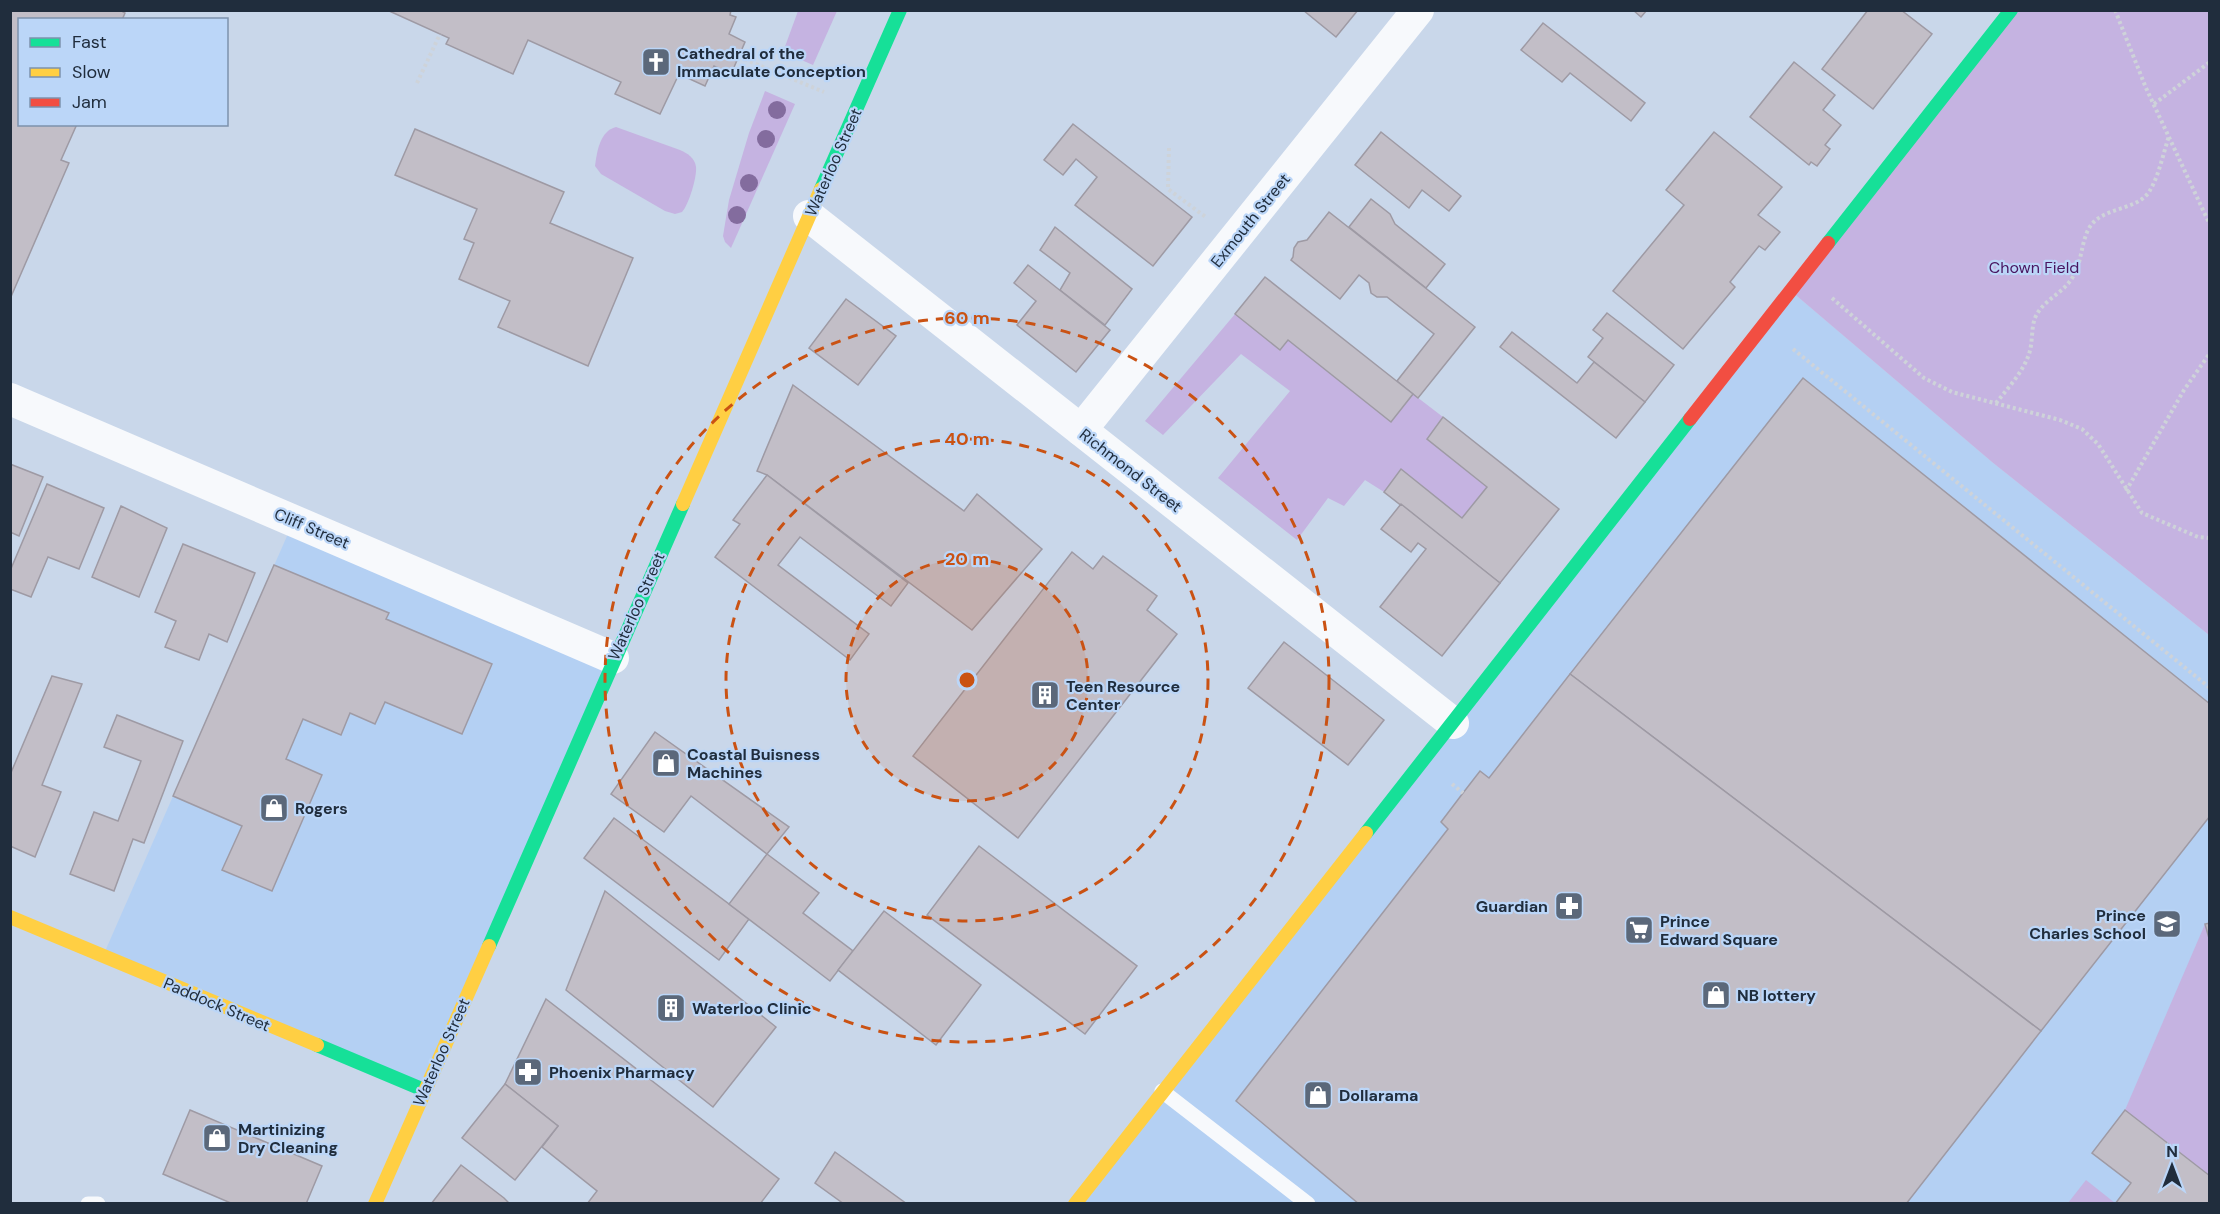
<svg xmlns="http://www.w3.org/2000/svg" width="2220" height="1214" font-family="'DM Sans',sans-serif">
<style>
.built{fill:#b4d0f3}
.green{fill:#c5b3e1}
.building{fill:#c2bec7;stroke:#9e9aa4;stroke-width:1.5}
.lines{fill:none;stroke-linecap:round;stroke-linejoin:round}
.path{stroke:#ced3d9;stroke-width:4;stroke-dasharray:3 3;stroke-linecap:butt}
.lane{stroke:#f7f9fc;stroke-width:15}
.street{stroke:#f7f9fc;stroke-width:32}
.fast{stroke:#16e098;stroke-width:14}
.slow{stroke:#ffcf43;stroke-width:14}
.jam{stroke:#f24e42;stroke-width:14}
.tree{fill:#836c9e}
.ring{fill:none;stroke:#ca5213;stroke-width:3;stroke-dasharray:10 8}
.labels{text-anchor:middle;stroke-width:4.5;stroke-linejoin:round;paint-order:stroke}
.poi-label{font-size:16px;font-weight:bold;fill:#202d3d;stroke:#bbd6f8;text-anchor:start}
.street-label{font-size:16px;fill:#202d3d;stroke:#bbd6f8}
.park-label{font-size:16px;fill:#49145f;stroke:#bbd6f8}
.centre{fill:#ca5213;stroke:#bbd6f8;stroke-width:3}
.ring-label{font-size:18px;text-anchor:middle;font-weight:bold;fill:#ca5213;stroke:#bbd6f8;stroke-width:4.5;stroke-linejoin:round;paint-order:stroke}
</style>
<rect width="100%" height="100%" fill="#c9d7ea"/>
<g class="built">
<polygon points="1791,291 1992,462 2209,635 2209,1203 1075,1204"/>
<polygon points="294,520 613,658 424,1090 103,956"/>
</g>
<g class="green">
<polygon points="798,11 837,11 813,65 783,52"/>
<polygon points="2011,11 2209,11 2209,635 1992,462 1791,291"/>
<polygon points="765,91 795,104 731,248 725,242 723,236 729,200 749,133"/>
<path d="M616,127L680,150C687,153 695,158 696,167C697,177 689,204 682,212L675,214L665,211L601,174L595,166C597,151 600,131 616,127Z"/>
<polygon points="1235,314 1280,350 1288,340 1391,422 1413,394 1443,417 1427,439 1487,487 1462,518 1401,470 1384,492 1365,480 1344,506 1328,498 1297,540 1218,478 1290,391 1241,354 1163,435 1145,421"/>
<polygon points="2205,924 2210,942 2209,1176 2125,1110"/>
<polygon points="2086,1180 2115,1203 2068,1203"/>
</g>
<g class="building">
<polygon points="10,10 120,10 125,13 122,20 20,20 20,124 77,124 61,160 69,163 10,299"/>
<polygon points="387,10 731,10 730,15 736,17 729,34 745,42 731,74 714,66 705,86 679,74 660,114 615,94 621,82 528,40 513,74 446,44 449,38"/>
<polygon points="1303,10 1358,10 1336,37"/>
<polygon points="1633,10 1647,10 1641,17"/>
<polygon points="1868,10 1901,10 1932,34 1873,109 1822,69"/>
<polygon points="1543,23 1645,103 1631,121 1570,73 1562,82 1521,50"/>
<polygon points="1794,62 1835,95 1823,110 1841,125 1825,145 1830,149 1817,166 1811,162 1809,165 1750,117"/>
<polygon points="1073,124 1192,217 1153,266 1075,205 1097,177 1076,159 1063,175 1044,160"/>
<polygon points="415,129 564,192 550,223 633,258 588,366 498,327 510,301 459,279 474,243 464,239 477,209 395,175"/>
<polygon points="1381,132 1461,196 1449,211 1422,190 1409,208 1355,165"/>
<polygon points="1714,132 1782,187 1758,215 1780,232 1765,250 1759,246 1730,282 1735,287 1683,349 1613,291 1684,205 1666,190"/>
<polygon points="1371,199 1390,214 1395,224 1445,264 1426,288 1349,227"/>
<polygon points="1329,212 1475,327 1418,398 1397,381 1434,334 1387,297 1377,297 1371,293 1369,283 1359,275 1340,299 1291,260 1293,257 1294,248 1298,242 1307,240"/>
<polygon points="1055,227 1132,289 1105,325 1060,290 1070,273 1040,250"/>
<polygon points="1028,265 1110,330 1076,372 1017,325 1036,301 1014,283"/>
<polygon points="1265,277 1413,394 1391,422 1288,340 1280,350 1235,314"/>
<polygon points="846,299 896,336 858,385 809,348"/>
<polygon points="1607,313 1674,365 1645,402 1588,357 1603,338 1593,330"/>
<polygon points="1512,332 1577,383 1594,362 1645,402 1616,438 1500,347"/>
<polygon points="1803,378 2210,704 2210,816 2041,1031 1570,674"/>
<polygon points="793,385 964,511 977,494 1042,549 972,630 767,475 757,471"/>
<polygon points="1443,417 1559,509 1500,583 1384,492 1401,469 1462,518 1487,487 1427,439"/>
<polygon points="10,464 43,477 19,536 10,532"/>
<polygon points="767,475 908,583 891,606 800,537 778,565 869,634 850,660 715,557 740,524 733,520"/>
<polygon points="47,484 104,508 79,569 48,557 31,597 10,589 10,571"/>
<polygon points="1401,504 1500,583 1442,656 1380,607 1426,549 1418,543 1411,552 1381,529"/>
<polygon points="121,506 167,528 139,597 92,577"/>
<polygon points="183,544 255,573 227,642 209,634 199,660 165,647 176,621 155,612"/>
<polygon points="1072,552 1093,569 1103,556 1157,596 1147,610 1177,634 1018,838 913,756"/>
<polygon points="274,565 389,613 386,619 492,664 462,734 385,702 375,724 350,713 341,735 303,719 286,759 322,775 272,891 222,870 242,826 173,796"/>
<polygon points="1284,642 1384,720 1348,765 1248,688"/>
<polygon points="1570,674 2041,1031 1906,1204 1359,1204 1236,1101 1448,829 1441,822 1463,793 1480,771 1489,778"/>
<polygon points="52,676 82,684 42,785 61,792 35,857 10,846 10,775"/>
<polygon points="117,715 183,741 144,843 133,839 114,891 70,874 94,812 118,821 141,761 104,747"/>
<polygon points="655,732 789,827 767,854 691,796 664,832 611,794"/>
<polygon points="614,818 749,919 719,960 584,858"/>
<polygon points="979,846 1137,966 1085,1034 927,915"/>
<polygon points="767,854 819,893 803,913 853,951 830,981 729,904"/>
<polygon points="605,891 776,1027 713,1107 566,990"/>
<polygon points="884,911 981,985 936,1045 838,970"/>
<polygon points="2210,923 2210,942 2205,924"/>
<polygon points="546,999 779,1179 760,1204 587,1204 597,1191 542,1147 558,1126 505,1084"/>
<polygon points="505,1084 558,1126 515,1180 462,1138"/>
<polygon points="190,1110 322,1166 306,1204 233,1204 163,1174"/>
<polygon points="2125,1110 2210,1176 2210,1204 2115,1204 2131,1183 2092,1153"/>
<polygon points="835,1152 907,1204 844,1204 815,1183"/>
<polygon points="461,1165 504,1198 510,1204 431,1204"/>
</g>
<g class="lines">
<g class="path">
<polyline points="2115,10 2146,88 2210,225"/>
<polyline points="739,57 824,92"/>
<polyline points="417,83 440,34"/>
<polyline points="2154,104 2210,62"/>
<polyline points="1169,148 1168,189 1207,218"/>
<polyline points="1832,298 1924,378 1952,392 2060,420 2082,429 2098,444 2142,513 2198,537 2210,538"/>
<polyline points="1793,349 2210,688"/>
<path d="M1996,403C2008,388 2023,372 2029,354C2033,342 2031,329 2035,318C2042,301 2060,295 2070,281C2082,266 2080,247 2088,230C2100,206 2135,212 2149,192C2159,176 2163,154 2169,136"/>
<polyline points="2126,491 2184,390 2210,353"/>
<polyline points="1452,784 1463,793"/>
</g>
<g class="lane">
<polyline points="1162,1091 1308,1204"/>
<polyline points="88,1204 98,1204"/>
</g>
<g class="street">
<polyline points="809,216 1453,723"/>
<polyline points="10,399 613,658"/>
<polyline points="1081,430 1418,10"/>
</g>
<g class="fast">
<polyline points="821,189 900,10"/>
<polyline points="1828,243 2011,10"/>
<polyline points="1366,833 1690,419"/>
<polyline points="489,946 683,504"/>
<polyline points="317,1045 424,1090"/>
</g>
<g class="slow">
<polyline points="683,504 821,189"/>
<polyline points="10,917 317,1045"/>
<polyline points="375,1204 489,946"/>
<polyline points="1075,1204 1366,833"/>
</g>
<polyline class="jam" points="1690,419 1828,243"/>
</g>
<g class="tree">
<circle cx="777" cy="110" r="9"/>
<circle cx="766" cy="139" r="9"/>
<circle cx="749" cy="183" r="9"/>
<circle cx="737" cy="215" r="9"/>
</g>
<circle cx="967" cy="680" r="121" fill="#ca5213" fill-opacity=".12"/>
<g class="ring">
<circle cx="967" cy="680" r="121"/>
<circle cx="967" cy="680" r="241"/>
<circle cx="967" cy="680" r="362"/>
</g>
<defs>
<g id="church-square" transform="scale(1.5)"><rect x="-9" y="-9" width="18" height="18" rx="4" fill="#5b687a" stroke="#bbd6f8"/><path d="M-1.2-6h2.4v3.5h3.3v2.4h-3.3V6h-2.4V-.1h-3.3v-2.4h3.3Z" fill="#fff"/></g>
<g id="building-square" transform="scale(1.5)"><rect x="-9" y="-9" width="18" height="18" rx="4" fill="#5b687a" stroke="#bbd6f8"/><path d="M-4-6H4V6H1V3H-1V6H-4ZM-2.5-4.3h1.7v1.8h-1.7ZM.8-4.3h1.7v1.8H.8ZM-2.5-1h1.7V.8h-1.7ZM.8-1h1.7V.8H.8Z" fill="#fff"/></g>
<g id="shop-square" transform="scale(1.5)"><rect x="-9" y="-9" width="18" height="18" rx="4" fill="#5b687a" stroke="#bbd6f8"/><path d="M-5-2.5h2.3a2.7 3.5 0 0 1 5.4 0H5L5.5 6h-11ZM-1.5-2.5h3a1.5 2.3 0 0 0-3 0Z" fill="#fff"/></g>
<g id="pharmacy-square" transform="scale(1.5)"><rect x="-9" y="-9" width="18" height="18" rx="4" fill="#5b687a" stroke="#bbd6f8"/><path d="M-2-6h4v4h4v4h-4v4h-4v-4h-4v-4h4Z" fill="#fff"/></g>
<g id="school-square" transform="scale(1.5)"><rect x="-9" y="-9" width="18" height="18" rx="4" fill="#5b687a" stroke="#bbd6f8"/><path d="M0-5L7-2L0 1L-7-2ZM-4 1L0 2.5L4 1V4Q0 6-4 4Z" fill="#fff"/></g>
<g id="supermarket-square" transform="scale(1.5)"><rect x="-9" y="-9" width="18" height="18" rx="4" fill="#5b687a" stroke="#bbd6f8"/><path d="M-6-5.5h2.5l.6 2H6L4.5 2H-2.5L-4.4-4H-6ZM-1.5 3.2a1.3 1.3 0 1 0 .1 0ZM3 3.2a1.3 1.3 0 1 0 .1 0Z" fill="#fff"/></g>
</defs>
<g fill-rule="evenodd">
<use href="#church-square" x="656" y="62"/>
<use href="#building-square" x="1045" y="695"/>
<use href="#shop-square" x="666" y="763"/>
<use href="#shop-square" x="274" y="808"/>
<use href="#pharmacy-square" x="1569" y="906"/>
<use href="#school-square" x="2167" y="924"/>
<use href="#supermarket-square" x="1639" y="930"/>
<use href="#shop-square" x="1716" y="995"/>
<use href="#building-square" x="671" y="1008"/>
<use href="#pharmacy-square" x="528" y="1072"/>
<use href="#shop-square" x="1318" y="1095"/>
<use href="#shop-square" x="217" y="1138"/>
</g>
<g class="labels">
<g class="poi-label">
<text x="677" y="59">Cathedral of the<tspan x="677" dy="18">Immaculate Conception</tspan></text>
<text x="1066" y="692">Teen Resource<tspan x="1066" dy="18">Center</tspan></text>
<text x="687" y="760">Coastal Buisness<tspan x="687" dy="18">Machines</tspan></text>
<text x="295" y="814">Rogers</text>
<text x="1548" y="912" text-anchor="end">Guardian</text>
<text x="2146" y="921" text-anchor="end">Prince<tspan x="2146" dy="18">Charles School</tspan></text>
<text x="1660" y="927">Prince<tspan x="1660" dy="18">Edward Square</tspan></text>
<text x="1737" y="1001">NB lottery</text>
<text x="692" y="1014">Waterloo Clinic</text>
<text x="549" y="1078">Phoenix Pharmacy</text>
<text x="1339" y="1101">Dollarama</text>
<text x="238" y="1135">Martinizing<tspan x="238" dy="18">Dry Cleaning</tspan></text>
</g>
<g class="street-label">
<text transform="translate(833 162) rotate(-66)" y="6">Waterloo Street</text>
<text transform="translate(1250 220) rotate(-51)" y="6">Exmouth Street</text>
<text transform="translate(1131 470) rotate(38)" y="6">Richmond Street</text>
<text transform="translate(312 528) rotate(23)" y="6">Cliff Street</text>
<text transform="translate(636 606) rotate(-66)" y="6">Waterloo Street</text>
<text transform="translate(217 1004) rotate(23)" y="6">Paddock Street</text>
<text transform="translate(441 1052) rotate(-66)" y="6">Waterloo Street</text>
</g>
<g class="park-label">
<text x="2034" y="273">Chown Field</text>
</g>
</g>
<circle cx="967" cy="680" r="9" class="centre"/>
<g class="ring-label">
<text x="967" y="324">60 m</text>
<text x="967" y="445">40 m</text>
<text x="967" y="565">20 m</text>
</g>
<rect width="2220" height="1214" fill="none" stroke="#202d3d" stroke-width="24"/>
<rect x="18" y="18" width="210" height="108" fill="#bbd6f8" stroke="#7d92ad" stroke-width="1.5"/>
<rect x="30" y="38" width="30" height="9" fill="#16e098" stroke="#7d92ad" stroke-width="1.5"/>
<text x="72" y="48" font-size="18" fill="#202d3d">Fast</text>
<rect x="30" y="68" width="30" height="9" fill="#ffcf43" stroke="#7d92ad" stroke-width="1.5"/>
<text x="72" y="78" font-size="18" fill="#202d3d">Slow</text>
<rect x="30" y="98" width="30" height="9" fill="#f24e42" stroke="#7d92ad" stroke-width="1.5"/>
<text x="72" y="108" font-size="18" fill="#202d3d">Jam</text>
<g transform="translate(2172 1166)" stroke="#bbd6f8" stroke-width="4.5" paint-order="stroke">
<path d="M0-4.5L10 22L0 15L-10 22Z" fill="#202d3d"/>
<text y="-9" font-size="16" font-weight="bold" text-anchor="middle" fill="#202d3d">N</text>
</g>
</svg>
